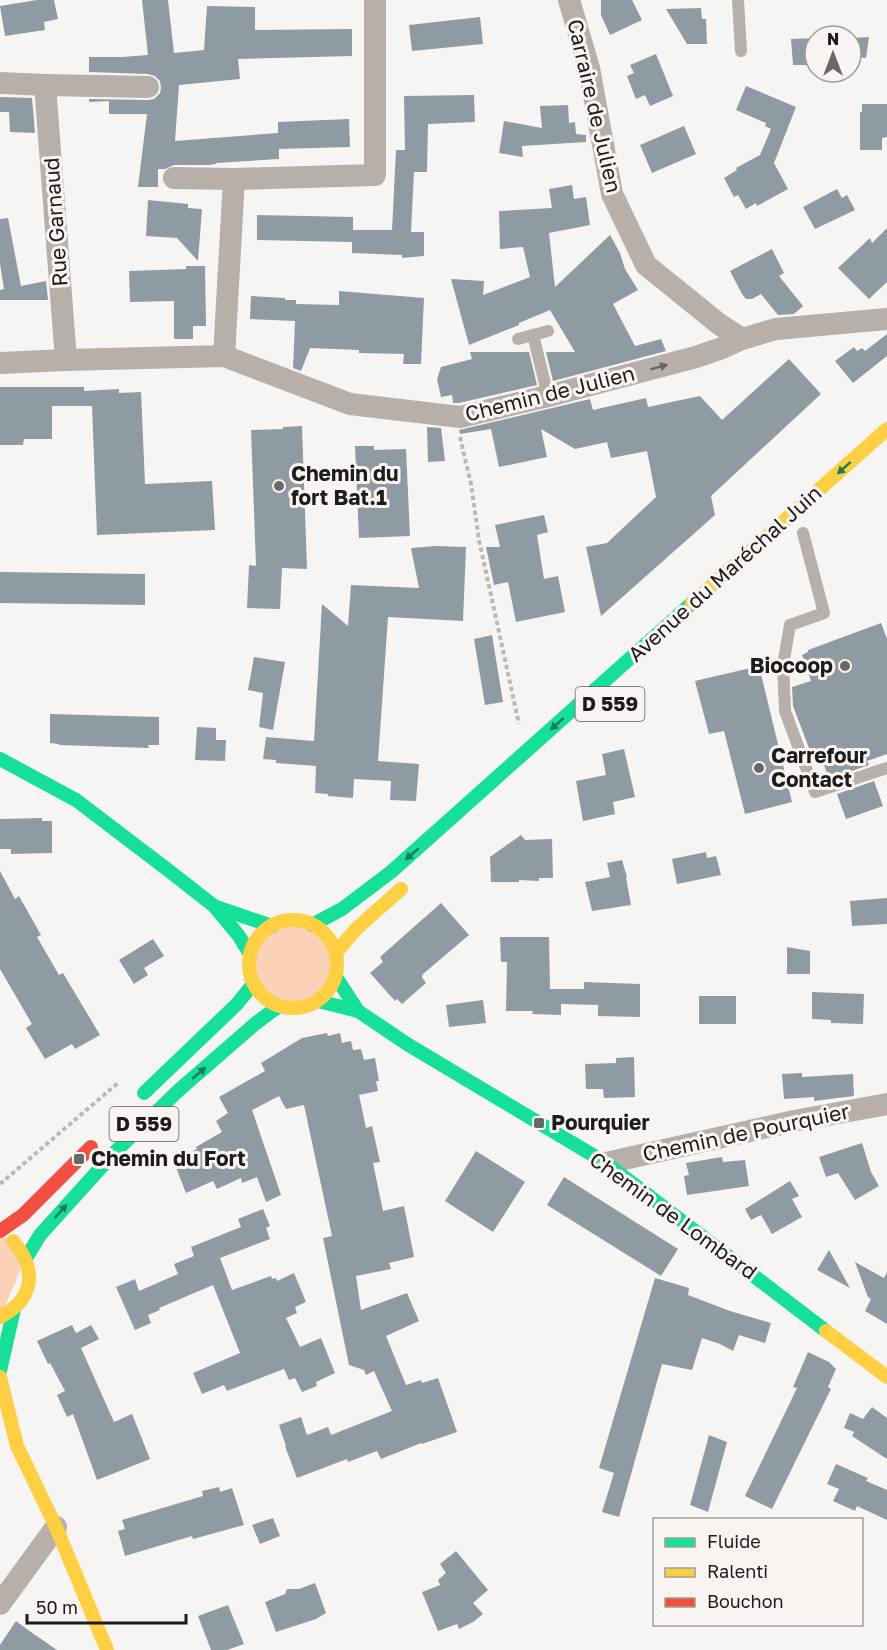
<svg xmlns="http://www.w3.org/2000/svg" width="887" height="1650" font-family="'Golos Text',sans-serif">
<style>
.green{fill:#f9d2b7}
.building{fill:#8f9ba2}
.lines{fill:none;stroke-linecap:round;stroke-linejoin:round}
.path{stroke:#beb8b3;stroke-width:4;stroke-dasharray:4.5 3;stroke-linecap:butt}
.lane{stroke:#b7afa8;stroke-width:12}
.street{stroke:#b7afa8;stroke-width:22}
.fast{stroke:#16e098;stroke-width:14}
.slow{stroke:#ffcf43;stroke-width:14}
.jam{stroke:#f24e42;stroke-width:14}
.oneway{fill:#6a6662}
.oneway2{fill:#1a7e5a}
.poi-dot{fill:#6a6867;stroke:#f9f4f1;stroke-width:2}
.labels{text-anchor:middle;stroke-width:6;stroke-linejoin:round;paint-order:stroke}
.shield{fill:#f9f4f1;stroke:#605d5b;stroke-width:1.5}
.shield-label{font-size:20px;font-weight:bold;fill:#1e1c1b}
.street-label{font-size:21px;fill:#1e1c1b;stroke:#f9f4f1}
.poi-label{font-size:21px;font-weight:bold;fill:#1e1c1b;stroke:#f9f4f1;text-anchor:start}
</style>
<rect width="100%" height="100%" fill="#f7f5f3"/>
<g class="green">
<polygon points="299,920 323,932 331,941 336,977 306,1007 293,1009 279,1006 260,994 253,945 258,937 285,921"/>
<polygon points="0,1234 26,1258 0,1317"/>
</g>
<g class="building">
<polygon points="37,0 54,0 58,19 44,22 45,30 5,36 0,6"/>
<polygon points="142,0 168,0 174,53 204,50 207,6 255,7 255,30 352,29 352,56 238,59 240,79 179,85 175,141 278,133 278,122 349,119 350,147 279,149 279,159 216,163 216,164 209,165 174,165 165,169 158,169 158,187 138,187 147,114 109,114 109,101 89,102 89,99 148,100 154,99 160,93 161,88 160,81 155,76 148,74 89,72 89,57 122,57 148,55"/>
<polygon points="601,0 632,0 642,20 610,35 601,15"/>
<polygon points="701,8 702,19 706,19 707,44 687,44 666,9"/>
<polygon points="480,17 483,44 412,51 409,25"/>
<polygon points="869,37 866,58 851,56 851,38"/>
<polygon points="815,38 815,65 793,65 791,39"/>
<polygon points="656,54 673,96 650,106 645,95 636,99 627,76 634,73 630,65"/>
<polygon points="746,86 796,107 774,163 788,189 757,206 756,203 746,209 738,195 734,197 724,178 737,170 736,168 760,155 771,129 765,126 766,123 736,110"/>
<polygon points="474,95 475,122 428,124 427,172 414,172 411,232 424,232 424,256 402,258 402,255 352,253 352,242 257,240 257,215 353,217 353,230 392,230 396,150 405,150 404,96"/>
<polygon points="0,97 32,98 35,133 10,132 9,112 0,112"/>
<polygon points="862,104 887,104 887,137 882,138 882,150 860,150 860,112 862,112"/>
<polygon points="568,105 569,123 575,122 576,134 586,135 586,142 522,146 523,157 499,153 504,121 542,128 540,106"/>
<polygon points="684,126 696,154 652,173 640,145"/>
<polygon points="572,185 574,199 586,197 590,225 549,233 555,287 610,235 620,253 625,269 638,290 613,304 635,346 661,339 666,351 553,381 546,352 575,352 550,310 519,323 519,325 469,345 451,279 484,281 483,295 530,277 523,247 500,249 499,211 552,208 549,189"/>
<polygon points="837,189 842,198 847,195 855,210 815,229 803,207"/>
<polygon points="148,200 188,204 188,208 202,209 198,261 177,238 146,236"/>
<polygon points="8,218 21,286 46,281 48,300 0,300 0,290 4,289 0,264 0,219"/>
<polygon points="887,228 887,282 869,299 838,268 870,238 872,243"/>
<polygon points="772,249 784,273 779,276 803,306 794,314 778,315 761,294 752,299 746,299 742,294 730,271"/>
<polygon points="186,266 205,266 206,326 193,326 193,339 174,339 174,301 130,302 129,271 186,269"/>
<polygon points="339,291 424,298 421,364 403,364 404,354 359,353 359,350 310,348 301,371 293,368 295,321 250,319 251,296 285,298 285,300 296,300 296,304 339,305"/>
<polygon points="887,334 887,356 853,383 835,361 854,347 857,351 862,348 865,351"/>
<polygon points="470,352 529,352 537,385 459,403 453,403 452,395 441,397 437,379 441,367 472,359"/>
<polygon points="789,359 821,394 711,496 715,515 601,616 586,547 607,543 656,497 647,451 611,458 607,442 575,449 541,429 547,457 499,467 491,429 460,434 459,430 590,399 593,410 646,398 648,407 700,396 722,420"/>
<polygon points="0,387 84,387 84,391 119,389 119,393 141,392 145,484 212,481 215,530 97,535 92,406 52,406 52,439 24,439 23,445 0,445"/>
<polygon points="302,426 307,569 282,568 280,609 247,608 249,565 256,566 251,430 283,429 283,427"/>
<polygon points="427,427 441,428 445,461 428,462"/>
<polygon points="355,446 374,446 374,450 406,449 410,536 359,538"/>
<polygon points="544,515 548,532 537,535 544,579 558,576 565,612 516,622 508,582 494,585 486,547 500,547 495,525"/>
<polygon points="436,546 466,547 463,621 388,617 378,761 419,764 416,801 390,800 391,781 354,779 353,798 328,796 328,794 315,793 316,766 276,763 276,760 263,759 266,737 314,741 322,604 348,626 351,585 419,588 411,548"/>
<polygon points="0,572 145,574 145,605 0,603"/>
<polygon points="881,623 887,639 887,754 867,761 869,765 829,779 823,762 815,764 793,706 792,687 811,681 802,655 808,652 808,650"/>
<polygon points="492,635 503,702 485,705 474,639"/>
<polygon points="254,657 285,662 273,730 259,727 263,693 248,690"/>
<polygon points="759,666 792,802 745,814 724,731 709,734 695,681"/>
<polygon points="50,714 159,717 159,745 148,745 149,748 59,745 59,744 50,743"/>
<polygon points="197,727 216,728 216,740 226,740 225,761 195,760"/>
<polygon points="624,749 635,797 613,802 615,814 583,821 576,781 606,775 602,754"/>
<polygon points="874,781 883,806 846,819 837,794"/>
<polygon points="42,818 42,821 52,821 52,853 11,854 11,849 0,849 0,819"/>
<polygon points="521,835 525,840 552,839 553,878 539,878 539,881 519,880 519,882 491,882 490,857"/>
<polygon points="706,852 707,858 716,856 721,875 677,884 672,859"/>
<polygon points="622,860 627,877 626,877 631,905 592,911 585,882 610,877 607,863"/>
<polygon points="0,871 15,899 19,896 41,935 37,937 59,975 63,973 100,1035 75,1049 72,1044 45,1059 26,1028 32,1024 0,969"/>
<polygon points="887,898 887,924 852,926 850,901"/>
<polygon points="441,903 469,935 423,974 422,977 426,983 402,1004 397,999 395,1001 370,973 383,962 380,957"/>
<polygon points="500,937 549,937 550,989 584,989 584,982 640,984 640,1017 598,1016 598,1005 561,1004 561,1015 532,1014 533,1011 506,1011 507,962 501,962"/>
<polygon points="153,939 164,956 144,968 148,975 134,984 119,960"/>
<polygon points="787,947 810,951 810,974 787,974"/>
<polygon points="812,992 864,994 863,1024 831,1023 831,1020 812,1019"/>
<rect x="699" y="996" width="37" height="28"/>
<polygon points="483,1000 486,1023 449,1027 446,1005"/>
<polygon points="327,1033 328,1036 340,1033 342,1043 351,1041 353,1050 361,1049 364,1060 375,1058 379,1081 376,1081 378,1091 359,1095 366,1128 372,1126 380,1162 373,1163 383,1211 404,1206 414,1257 389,1263 391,1269 356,1276 361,1310 407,1293 419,1321 386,1336 406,1385 421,1380 422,1383 438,1378 457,1432 422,1444 421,1443 381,1459 377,1451 348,1462 347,1459 297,1478 285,1446 286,1446 279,1425 301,1417 307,1435 328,1427 331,1435 392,1411 374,1371 366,1375 364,1370 349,1365 323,1238 332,1236 304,1105 286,1109 279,1096 252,1110 281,1195 266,1202 257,1177 242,1183 241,1178 217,1189 213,1181 186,1193 173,1160 197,1149 196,1147 222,1132 216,1121 228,1113 219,1097 265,1071 261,1063 302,1038"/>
<polygon points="634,1057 635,1097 604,1098 603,1089 586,1089 585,1064 616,1063 616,1058"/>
<polygon points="802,1073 802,1077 853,1074 854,1096 814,1101 814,1097 784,1099 782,1074"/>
<polygon points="862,1143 871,1172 879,1186 855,1200 838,1173 826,1177 819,1157"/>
<polygon points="476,1151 525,1182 493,1232 445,1201"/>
<polygon points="722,1157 723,1162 745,1160 749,1186 687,1195 684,1176 689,1175 686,1163"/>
<polygon points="564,1177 678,1249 661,1276 547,1205"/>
<polygon points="790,1181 799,1196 792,1199 802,1217 772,1234 761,1215 751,1220 745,1209"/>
<polygon points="263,1209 270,1226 266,1228 270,1239 220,1258 232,1290 271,1276 272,1279 276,1278 277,1281 294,1273 306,1302 295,1307 297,1313 286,1318 300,1347 321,1338 335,1373 316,1382 317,1386 302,1392 295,1378 289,1380 284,1369 227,1391 224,1385 202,1394 193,1373 240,1353 213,1285 159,1308 160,1310 148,1315 151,1323 135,1330 116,1287 135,1279 139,1291 178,1274 174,1264 194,1256 191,1247 241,1227 238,1219"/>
<polygon points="829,1250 850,1288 817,1270"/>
<polygon points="855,1262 884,1278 887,1272 887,1324 865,1311 871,1299 868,1297"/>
<polygon points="655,1278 689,1288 688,1295 730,1311 771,1323 765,1343 739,1335 733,1351 720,1344 702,1338 692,1370 662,1364 619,1517 602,1512 614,1473 599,1468"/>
<polygon points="72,1325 76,1333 91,1325 99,1339 81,1348 114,1422 132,1414 150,1459 97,1480 73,1414 67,1417 57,1395 65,1391 50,1363 48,1364 37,1341"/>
<polygon points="808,1352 829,1362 836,1369 828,1387 831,1389 772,1509 745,1496 797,1388 793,1387"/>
<polygon points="872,1407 887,1418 887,1459 852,1436 854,1432 844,1428 850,1413 863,1419"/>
<polygon points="709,1435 727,1442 708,1512 690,1505"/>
<polygon points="836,1464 868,1478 866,1481 887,1490 887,1520 857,1506 855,1511 833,1501 839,1489 827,1484"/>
<polygon points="219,1487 220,1492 232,1488 244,1525 193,1539 192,1536 125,1556 118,1531 125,1529 122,1520 203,1496 202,1491"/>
<polygon points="273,1518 280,1536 260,1544 252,1525"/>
<polygon points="456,1551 488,1590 473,1603 483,1614 473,1622 459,1629 457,1624 438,1631 422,1592 440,1585 438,1580 446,1573 440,1564"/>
<polygon points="315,1583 326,1613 316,1619 276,1632 265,1602 285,1594 287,1589 299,1589"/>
<polygon points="228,1605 244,1644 227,1650 211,1650 198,1616"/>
<polygon points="16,1621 28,1630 57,1650 0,1650 0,1645"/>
</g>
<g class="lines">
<g class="path">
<polyline points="460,437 471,484 479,540 519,724"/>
<polyline points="0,1184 118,1083"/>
</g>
<g class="lane">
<polyline points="738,0 741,51"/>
<polyline points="533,335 548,396"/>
<polyline points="518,339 548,331"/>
<polyline points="803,533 824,613 790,625 783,665 785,711 815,792 887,768"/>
</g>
<g class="street">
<polyline points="569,0 589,68 612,194 646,265 719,324 742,339"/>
<polyline points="0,83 45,85"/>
<polyline points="174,178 234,179 375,175 375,0"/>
<polyline points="224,356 234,179"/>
<polyline points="66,360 45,85 148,87"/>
<polyline points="0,363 66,360 224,356 350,404 460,417 548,396 696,357 722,348 742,339 776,329 887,319"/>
<polyline points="606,1163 794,1121 887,1104"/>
<polyline points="0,1604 56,1527"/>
</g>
<g class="fast">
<polyline points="0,759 76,800 168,870 214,906 239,936 250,954"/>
<polyline points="216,907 272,926"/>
<polyline points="312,925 342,909 391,872 692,603"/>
<polyline points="336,977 358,1011"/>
<polyline points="318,1001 358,1011 407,1044 606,1163 826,1331"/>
<polyline points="144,1093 237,1004 253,984"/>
<polyline points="26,1258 40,1235 115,1152 179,1090 256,1023 279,1006"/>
<polyline points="0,1371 14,1309"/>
</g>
<g class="slow">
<polyline points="692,603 887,429"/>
<circle cx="293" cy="964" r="44"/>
<polyline points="336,953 356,929 401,889"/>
<path d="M0,1317C34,1299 38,1270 13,1241"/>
<polyline points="826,1331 887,1377"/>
<polyline points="0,1377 17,1446 56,1527 107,1650"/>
</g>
<polyline class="jam" points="0,1231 23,1215 91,1147"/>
</g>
<defs><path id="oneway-solid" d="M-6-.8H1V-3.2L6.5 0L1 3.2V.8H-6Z" transform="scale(1.5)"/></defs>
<use class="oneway" href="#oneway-solid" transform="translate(659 367) rotate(-15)"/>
<g class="oneway2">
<use href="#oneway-solid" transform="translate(844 468) rotate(138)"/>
<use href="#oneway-solid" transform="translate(557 724) rotate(138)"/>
<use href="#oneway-solid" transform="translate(412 854) rotate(139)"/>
<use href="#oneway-solid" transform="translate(199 1073) rotate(-41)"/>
<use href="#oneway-solid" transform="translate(61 1211) rotate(-48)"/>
</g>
<g class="poi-dot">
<circle cx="279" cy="486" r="6"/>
<circle cx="845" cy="666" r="6"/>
<circle cx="759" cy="768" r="6"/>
<rect x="533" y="1117" width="12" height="12" rx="3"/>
<rect x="73" y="1153" width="12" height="12" rx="3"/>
</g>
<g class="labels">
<g class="shield">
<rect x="575.5" y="687" width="69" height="34" rx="4.5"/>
<rect x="109.5" y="1107" width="69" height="34" rx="4.5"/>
</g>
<g class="shield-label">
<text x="610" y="711">D 559</text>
<text x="144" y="1131">D 559</text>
</g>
<g class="street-label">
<text transform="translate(594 106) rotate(77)" y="7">Carraire de Julien</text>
<text transform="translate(56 222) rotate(-94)" y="7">Rue Garnaud</text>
<text transform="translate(550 394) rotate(-14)" y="7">Chemin de Julien</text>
<text transform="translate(725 574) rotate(-42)" y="7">Avenue du Maréchal Juin</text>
<text transform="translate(746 1133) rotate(-12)" y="7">Chemin de Pourquier</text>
<text transform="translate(673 1216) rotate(36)" y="7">Chemin de Lombard</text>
</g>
<g class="poi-label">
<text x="291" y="481">Chemin du<tspan x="291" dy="24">fort Bat.1</tspan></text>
<text x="833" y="673" text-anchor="end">Biocoop</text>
<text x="771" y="763">Carrefour<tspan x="771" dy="24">Contact</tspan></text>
<text x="551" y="1130">Pourquier</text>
<text x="91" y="1166">Chemin du Fort</text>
</g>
</g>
<rect x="653" y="1518" width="210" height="108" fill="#f9f4f1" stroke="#a19e9b" stroke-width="1.5"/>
<rect x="665" y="1538" width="30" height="9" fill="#16e098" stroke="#a19e9b" stroke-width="1.5"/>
<text x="707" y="1548" font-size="18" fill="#1e1c1b">Fluide</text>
<rect x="665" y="1568" width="30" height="9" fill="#ffcf43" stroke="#a19e9b" stroke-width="1.5"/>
<text x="707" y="1578" font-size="18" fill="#1e1c1b">Ralenti</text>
<rect x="665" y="1598" width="30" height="9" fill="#f24e42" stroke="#a19e9b" stroke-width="1.5"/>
<text x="707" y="1608" font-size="18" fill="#1e1c1b">Bouchon</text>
<g transform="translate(833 54)"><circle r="28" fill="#f9f4f1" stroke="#a19e9b" stroke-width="1.5"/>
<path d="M0-4.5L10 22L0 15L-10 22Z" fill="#6a6867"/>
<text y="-9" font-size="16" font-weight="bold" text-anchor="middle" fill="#1e1c1b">N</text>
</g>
<path d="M27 1614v9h159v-9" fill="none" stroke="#1e1c1b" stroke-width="3"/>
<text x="36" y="1614" font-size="18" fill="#1e1c1b" stroke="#f9f4f1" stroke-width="4.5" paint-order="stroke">50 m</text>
</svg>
